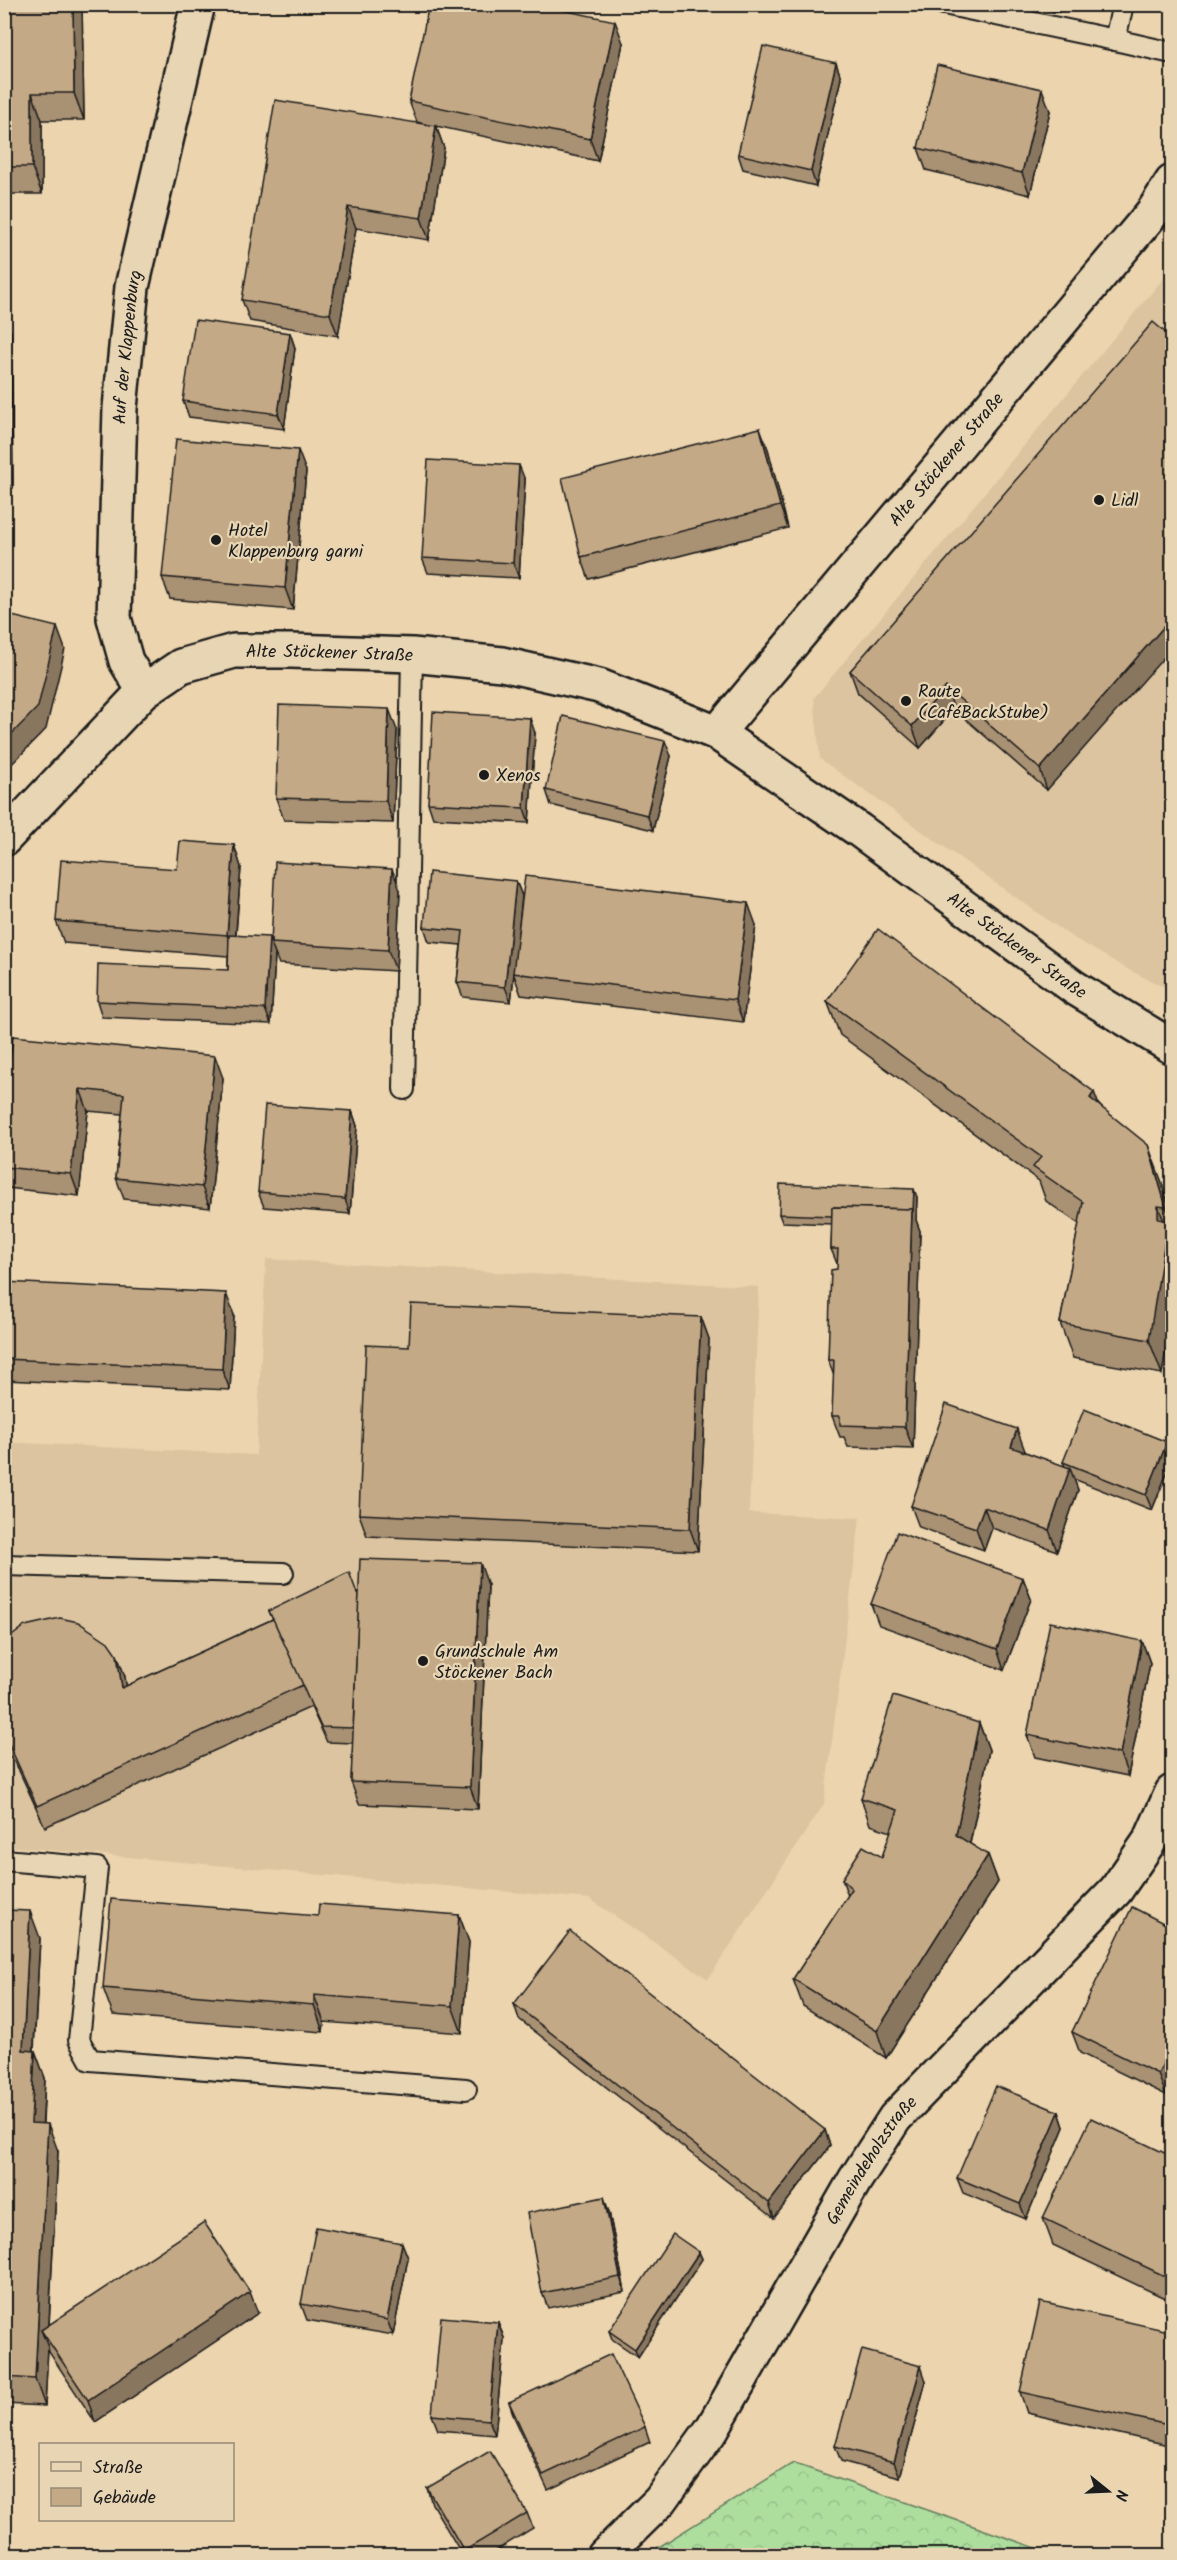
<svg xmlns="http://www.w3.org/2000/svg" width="1177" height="2560" font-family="Kalam,sans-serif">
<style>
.built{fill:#dbc49f}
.forest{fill:url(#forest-crowns);stroke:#647d5d;stroke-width:1.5}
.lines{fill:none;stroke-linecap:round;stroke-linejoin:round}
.lane-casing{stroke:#1c1c1c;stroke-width:24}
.street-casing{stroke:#1c1c1c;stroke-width:38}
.secondary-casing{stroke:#1c1c1c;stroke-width:38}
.lane{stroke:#e8d5b3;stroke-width:20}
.street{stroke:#e8d5b3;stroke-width:33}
.secondary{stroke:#e8d5b3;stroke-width:33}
.wall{fill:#a99173;stroke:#1c1c1c;stroke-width:1.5}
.shaded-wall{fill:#89765e;stroke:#1c1c1c;stroke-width:1.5}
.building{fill:#c4a986;stroke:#1c1c1c;stroke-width:1.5}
.poi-dot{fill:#1c1c1c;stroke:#e8d5b3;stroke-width:2}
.labels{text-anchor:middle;stroke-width:4.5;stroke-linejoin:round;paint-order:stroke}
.street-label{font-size:18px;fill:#1c1c1c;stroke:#e8d5b3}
.poi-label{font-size:18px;fill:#1c1c1c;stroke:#e8d5b3;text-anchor:start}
</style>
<defs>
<pattern id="forest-crowns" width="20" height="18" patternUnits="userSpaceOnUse" patternTransform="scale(1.5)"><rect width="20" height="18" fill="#adde9e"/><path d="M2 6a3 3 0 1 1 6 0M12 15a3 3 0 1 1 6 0" fill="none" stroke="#94be88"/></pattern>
</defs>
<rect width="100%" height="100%" fill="#ebd4ae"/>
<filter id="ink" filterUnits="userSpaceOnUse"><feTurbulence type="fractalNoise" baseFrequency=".0167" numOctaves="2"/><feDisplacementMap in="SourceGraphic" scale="12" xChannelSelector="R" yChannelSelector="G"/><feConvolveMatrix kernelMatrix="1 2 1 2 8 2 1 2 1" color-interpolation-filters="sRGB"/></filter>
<g filter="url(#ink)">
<g class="built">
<polygon points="1172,268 1172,991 1129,970 1069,935 820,759 814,698"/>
<polygon points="266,1259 759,1287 749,1513 860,1518 824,1804 708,1979 590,1899 5,1846 4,1442 256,1455"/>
</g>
<polygon class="forest" points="793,2463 1056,2555 646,2555"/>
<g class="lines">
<g class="lane-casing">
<g id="lane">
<polyline points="944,4 1115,40"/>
<polyline points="1123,4 1115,40 1172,53"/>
<polyline points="404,1089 412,655"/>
<polyline points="4,1565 283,1573"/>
<polyline points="4,1860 97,1868 79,2040 90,2060 466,2089"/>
</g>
</g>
<g class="street-casing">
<g id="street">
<path id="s1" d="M144,691L126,661L114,618L120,408L132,287L198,4"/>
<path id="s2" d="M717,733L1153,212L1172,182"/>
<path id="s3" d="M604,2556L660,2501L712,2429L855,2180L895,2118L1116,1890L1151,1839L1172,1792"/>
</g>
</g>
<g class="secondary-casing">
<g id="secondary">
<path id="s4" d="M4,839L144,691L181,666L234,651H291L412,655L502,664L599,686L717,733L859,830L1075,988L1172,1047"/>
</g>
</g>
<use href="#lane" class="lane"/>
<use href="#street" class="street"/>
<use href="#secondary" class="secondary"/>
</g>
<g class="wall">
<polygon points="4,4 82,4 84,120 42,120 42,194 11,194 11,260 4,260"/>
<polygon points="1021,4 1060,4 1059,12"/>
<polygon points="623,43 598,161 436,126 444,148 429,240 356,228 338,336 250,321 242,300 428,125 417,122 409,101"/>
<polygon points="836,63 841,78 816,186 743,169 738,154"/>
<polygon points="1050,111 1030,195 926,170 918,148"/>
<polygon points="4,314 11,332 13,488 4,488"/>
<polygon points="290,333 295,348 284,429 189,417 183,401"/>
<polygon points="1173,339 1047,790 954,709 920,748 858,693 850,671"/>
<polygon points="768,449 788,528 589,579 581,557"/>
<polygon points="306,471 293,610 170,599 162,577"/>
<polygon points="525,480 519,578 428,573 422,558"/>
<polygon points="397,730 393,823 284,820 276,798"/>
<polygon points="535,733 529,823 433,818 428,803"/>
<polygon points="671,756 653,830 551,805 546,790"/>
<polygon points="234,845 241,867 236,935 271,941 400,890 396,971 279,964 275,954 271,1024 102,1017 97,1001 228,970 228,956 64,943 56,921"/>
<polygon points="516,881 522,896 517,944 756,925 743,1022 521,995 514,975 511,1002 463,997 457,982 461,945 429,942 424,927"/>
<polygon points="827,1001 1100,1106 1161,1180 1173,1221 1173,1305 1162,1374 1073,1358 1060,1323 1079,1224 1046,1201 1039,1181 840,1035"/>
<polygon points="13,1036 223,1078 210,1208 124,1199 116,1178 122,1114 88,1111 79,1196 7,1188 4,1181 4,1115"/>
<polygon points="352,1111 357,1126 350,1214 264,1207 258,1192"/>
<polygon points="917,1197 916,1220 920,1231 913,1449 848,1447 844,1437 840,1437 832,1416 834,1376 828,1360 838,1266 831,1249 832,1224 782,1222 779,1214"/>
<polygon points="4,1282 234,1315 230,1390 4,1380"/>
<polygon points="701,1317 709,1339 698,1551 367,1536 359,1514 409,1347"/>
<polygon points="1167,1442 1173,1458 1152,1510 1074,1479 1078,1490 1057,1551 992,1528 984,1550 919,1527 911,1506 1025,1451 1025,1452 1065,1467 1063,1462"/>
<polygon points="1023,1578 1031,1599 1004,1670 879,1625 871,1604"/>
<polygon points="488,1585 478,1809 359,1804 351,1782 353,1743 327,1742 311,1707 45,1827 15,1762 4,1751 4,1642 117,1655 125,1677 126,1686 273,1619 269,1611 357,1593"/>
<polygon points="1142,1641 1150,1663 1128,1776 1035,1757 1027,1735"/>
<polygon points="979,1723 989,1750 970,1844 988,1855 998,1882 886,2058 803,2006 793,1979 848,1896 842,1879 882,1857 891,1832 870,1825 861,1798"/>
<polygon points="4,1910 40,1938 34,2051 35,2051 45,2078 43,2123 58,2151 49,2326 258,2313 95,2422 49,2352 48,2347 45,2406 4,2404"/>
<polygon points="459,1915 469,1942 462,2033 324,2022 323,2032 113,2015 103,1988 318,1916"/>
<polygon points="1173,1928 1173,2081 1166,2095 1080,2053 1072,2032"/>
<polygon points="514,2004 825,2130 830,2146 774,2218 519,2019"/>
<polygon points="1059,2112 1064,2127 1026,2219 963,2193 957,2178"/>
<polygon points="1173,2157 1173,2302 1053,2245 1043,2218"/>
<polygon points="609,2212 625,2292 548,2308 542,2293"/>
<polygon points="402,2243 408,2258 393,2335 307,2320 301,2304"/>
<polygon points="699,2252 702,2259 638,2357 612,2339 609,2331"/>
<polygon points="498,2322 504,2338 495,2435 438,2430 432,2415"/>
<polygon points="1173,2332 1173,2446 1027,2413 1020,2392"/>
<polygon points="926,2381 900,2477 841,2461 835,2446"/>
<polygon points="509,2402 645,2427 650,2442 548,2490 514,2417"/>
<polygon points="427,2488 527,2513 533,2528 487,2556 463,2556 432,2504"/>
</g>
<g class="shaded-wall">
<polygon points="73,4 82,4 84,120 74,93"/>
<polygon points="1056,4 1060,4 1059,12"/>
<polygon points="615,21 623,43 598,161 590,139"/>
<polygon points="836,63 841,78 816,186 811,171"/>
<polygon points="1042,89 1050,111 1030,195 1022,173"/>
<polygon points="32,93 42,120 42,194 32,167"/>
<polygon points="436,126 444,148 429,240 421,218"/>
<polygon points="4,176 11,194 11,260 4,241"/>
<polygon points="348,207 356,228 338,336 330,314"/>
<polygon points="4,314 11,332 13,488 5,466"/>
<polygon points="290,333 295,348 284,429 278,414"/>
<polygon points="760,428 768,449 788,528 780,506"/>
<polygon points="298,450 306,471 293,610 285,588"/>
<polygon points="519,465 525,480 519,578 513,563"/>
<polygon points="1173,616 1173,647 1047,790 1040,769"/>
<polygon points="57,627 65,649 46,729 4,772 4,742"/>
<polygon points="946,687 954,709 920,748 912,726"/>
<polygon points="389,709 397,730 393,823 386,801"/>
<polygon points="530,718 535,733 529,823 524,808"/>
<polygon points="665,741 671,756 653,830 647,815"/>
<polygon points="234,845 241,867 234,956 227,935"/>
<polygon points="392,869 400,890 396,971 388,950"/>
<polygon points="516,881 522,896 511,1002 505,987"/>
<polygon points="748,903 756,925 743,1022 735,1000"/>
<polygon points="269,937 275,954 271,1024 265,1009"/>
<polygon points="215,1056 223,1078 210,1208 202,1187"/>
<polygon points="80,1089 88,1111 79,1196 71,1174"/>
<polygon points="1094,1092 1107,1126 1090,1098"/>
<polygon points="352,1111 357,1126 350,1214 345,1199"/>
<polygon points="1148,1145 1161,1180 1173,1221 1173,1225 1166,1207"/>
<polygon points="914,1189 917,1197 916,1220 920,1231 913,1449 905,1427 912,1209"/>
<polygon points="1158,1206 1167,1228 1168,1221 1173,1235 1173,1305 1162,1374 1149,1340"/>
<polygon points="226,1293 234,1315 230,1390 222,1369"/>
<polygon points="701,1317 709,1339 698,1551 690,1529"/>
<polygon points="1017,1429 1025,1451 1019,1469 1011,1447"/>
<polygon points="1167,1442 1173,1458 1152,1510 1146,1495"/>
<polygon points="1070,1468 1078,1490 1057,1551 1049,1530"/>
<polygon points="984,1507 992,1528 984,1550 976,1528"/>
<polygon points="480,1563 488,1585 478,1809 470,1787"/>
<polygon points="1023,1578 1031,1599 1004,1670 997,1649"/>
<polygon points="1142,1641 1150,1663 1128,1776 1120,1754"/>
<polygon points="117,1655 125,1677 130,1709 122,1688"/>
<polygon points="979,1723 989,1750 966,1862 956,1835"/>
<polygon points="988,1855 998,1882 886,2058 877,2031"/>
<polygon points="30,1911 40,1938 32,2078 23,2050"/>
<polygon points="459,1915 469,1942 462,2033 452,2006"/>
<polygon points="314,1995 324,2022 323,2032 314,2005"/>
<polygon points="1173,2043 1173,2081 1166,2095 1158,2074"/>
<polygon points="35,2051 45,2078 41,2150 31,2123"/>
<polygon points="1059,2112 1064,2127 1026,2219 1020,2204"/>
<polygon points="48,2124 58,2151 48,2340 41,2330 48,2347 45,2406 35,2379"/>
<polygon points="825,2130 830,2146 774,2218 769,2203"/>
<polygon points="604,2197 609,2212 625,2292 620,2277"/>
<polygon points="402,2243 408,2258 393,2335 387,2320"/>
<polygon points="699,2252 702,2259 638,2357 635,2349"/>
<polygon points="250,2292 258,2313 95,2422 88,2400"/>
<polygon points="498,2322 504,2338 495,2435 489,2420"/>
<polygon points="921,2366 926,2381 900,2477 894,2462"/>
</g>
<g class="building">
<polygon points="4,4 73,4 74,93 32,93 32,167 4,167"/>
<polygon points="429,4 534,4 615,21 590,139 409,101"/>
<polygon points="763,46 836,63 811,171 738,154"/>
<polygon points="937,65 1042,89 1022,173 918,148"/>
<polygon points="275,100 436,126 421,218 348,207 330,314 242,300"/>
<polygon points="195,320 290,333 278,414 183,401"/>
<polygon points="1153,322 1173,339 1173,616 1040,769 946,687 912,726 850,671"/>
<polygon points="4,421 5,466 4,466"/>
<polygon points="760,428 780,506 581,557 562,478"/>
<polygon points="176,439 298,450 285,588 162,577"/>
<polygon points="428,460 519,465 513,563 422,558"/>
<polygon points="4,614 57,627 38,707 4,742"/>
<polygon points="279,705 389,709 386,801 276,798"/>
<polygon points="433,712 530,718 524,808 428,803"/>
<polygon points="563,716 665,741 647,815 546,790"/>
<polygon points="180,841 234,845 227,935 56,921 61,860 177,869"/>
<polygon points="275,862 392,869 388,950 271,943"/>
<polygon points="429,872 516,881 505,987 457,982 463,931 424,927"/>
<polygon points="525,876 748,903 735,1000 513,973"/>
<polygon points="878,929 1094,1092 1090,1098 1148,1145 1166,1207 1158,1206 1158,1219 1168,1221 1149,1340 1060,1323 1083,1202 1033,1167 1041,1157 827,1001"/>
<polygon points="229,935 269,937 265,1009 97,1001 98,964 228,970"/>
<polygon points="13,1036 215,1056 202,1187 116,1178 124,1094 80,1089 71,1174 4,1167 4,1115"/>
<polygon points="265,1105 352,1111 345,1199 258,1192"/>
<polygon points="780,1184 914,1189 913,1212 912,1209 832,1207 832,1216 779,1214"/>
<polygon points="832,1207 912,1209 905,1427 840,1425 840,1416 832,1416 834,1360 828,1360 831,1270 837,1269 838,1249 831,1249"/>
<polygon points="4,1282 226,1293 222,1369 4,1359"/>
<polygon points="411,1304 701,1317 690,1529 359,1514 366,1345 409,1347"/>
<polygon points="946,1404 1017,1429 1011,1447 1070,1468 1049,1530 984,1507 976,1528 911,1506"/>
<polygon points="1084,1409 1167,1442 1146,1495 1063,1462"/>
<polygon points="897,1532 1023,1578 997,1649 871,1604"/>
<polygon points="360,1559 480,1563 470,1787 351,1782"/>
<polygon points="349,1572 357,1593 359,1592 353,1728 321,1727 269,1611"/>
<polygon points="60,1618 78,1622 108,1642 117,1655 122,1688 273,1619 303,1685 37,1806 7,1740 4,1737 4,1642 25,1626"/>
<polygon points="1050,1622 1142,1641 1120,1754 1027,1735"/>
<polygon points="893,1696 979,1723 956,1835 988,1855 877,2031 793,1979 852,1889 842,1879 863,1846 882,1857 898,1810 861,1798"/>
<polygon points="111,1899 318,1916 319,1904 459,1915 452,2006 314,1995 314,2005 103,1988"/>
<polygon points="1132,1907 1173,1928 1173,2043 1158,2074 1072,2032"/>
<polygon points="4,1910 30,1911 23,2050 35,2051 31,2123 48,2124 35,2379 4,2377"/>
<polygon points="570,1931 825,2130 769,2203 514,2004"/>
<polygon points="996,2086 1059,2112 1020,2204 957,2178"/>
<polygon points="1091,2118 1173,2157 1173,2280 1043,2218"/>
<polygon points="604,2197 620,2277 542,2293 527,2213"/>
<polygon points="204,2222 250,2292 88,2400 41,2330"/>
<polygon points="316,2227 402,2243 387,2320 301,2304"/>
<polygon points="673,2234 699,2252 635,2349 609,2331"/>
<polygon points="1040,2302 1173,2332 1173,2426 1020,2392"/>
<polygon points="441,2317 498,2322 489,2420 432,2415"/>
<polygon points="862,2350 921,2366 894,2462 835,2446"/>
<polygon points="611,2354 645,2427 543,2475 509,2402"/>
<polygon points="490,2451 527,2513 464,2551 427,2488"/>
</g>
</g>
<g class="poi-dot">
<circle cx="1099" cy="500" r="6"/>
<circle cx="216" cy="540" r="6"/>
<circle cx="906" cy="701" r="6"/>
<circle cx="484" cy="775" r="6"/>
<circle cx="423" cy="1661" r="6"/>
</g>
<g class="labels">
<g class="street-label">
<text dy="6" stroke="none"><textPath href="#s1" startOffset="351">Auf der Klappenburg</textPath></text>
<text dy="6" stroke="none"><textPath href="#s2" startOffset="357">Alte Stöckener Straße</textPath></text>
<text dy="6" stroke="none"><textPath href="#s4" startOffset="399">Alte Stöckener Straße</textPath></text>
<text dy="6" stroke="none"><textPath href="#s4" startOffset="1166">Alte Stöckener Straße</textPath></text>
<text dy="6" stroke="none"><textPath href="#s3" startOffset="480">Gemeindeholzstraße</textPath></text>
</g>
<g class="poi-label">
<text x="1111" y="506">Lidl</text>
<text x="228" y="536">Hotel<tspan x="228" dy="21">Klappenburg garni</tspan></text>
<text x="918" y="697">Raute<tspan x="918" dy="21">(CaféBackStube)</tspan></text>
<text x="496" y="781">Xenos</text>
<text x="435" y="1657">Grundschule Am<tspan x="435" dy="21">Stöckener Bach</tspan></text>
</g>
</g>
<rect width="1177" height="2560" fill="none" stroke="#e8d5b3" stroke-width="24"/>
<rect x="12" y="12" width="1153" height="2536" fill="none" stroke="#1c1c1c" stroke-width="2" filter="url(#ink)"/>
<rect x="39" y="2443" width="195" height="78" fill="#e8d5b3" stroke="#968b77" stroke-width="1.5"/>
<rect x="51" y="2462" width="30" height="9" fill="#e8d5b3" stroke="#968b77" stroke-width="1.5"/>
<text x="93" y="2473" font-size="18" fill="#1c1c1c">Straße</text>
<rect x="51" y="2488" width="30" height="18" fill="#c4a986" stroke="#968b77" stroke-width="1.5"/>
<text x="93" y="2503" font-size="18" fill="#1c1c1c">Gebäude</text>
<g transform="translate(1108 2491) rotate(108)" stroke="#e8d5b3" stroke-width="4.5" paint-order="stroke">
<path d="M0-4.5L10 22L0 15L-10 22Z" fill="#1c1c1c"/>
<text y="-9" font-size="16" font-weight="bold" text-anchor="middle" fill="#1c1c1c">N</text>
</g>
</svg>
